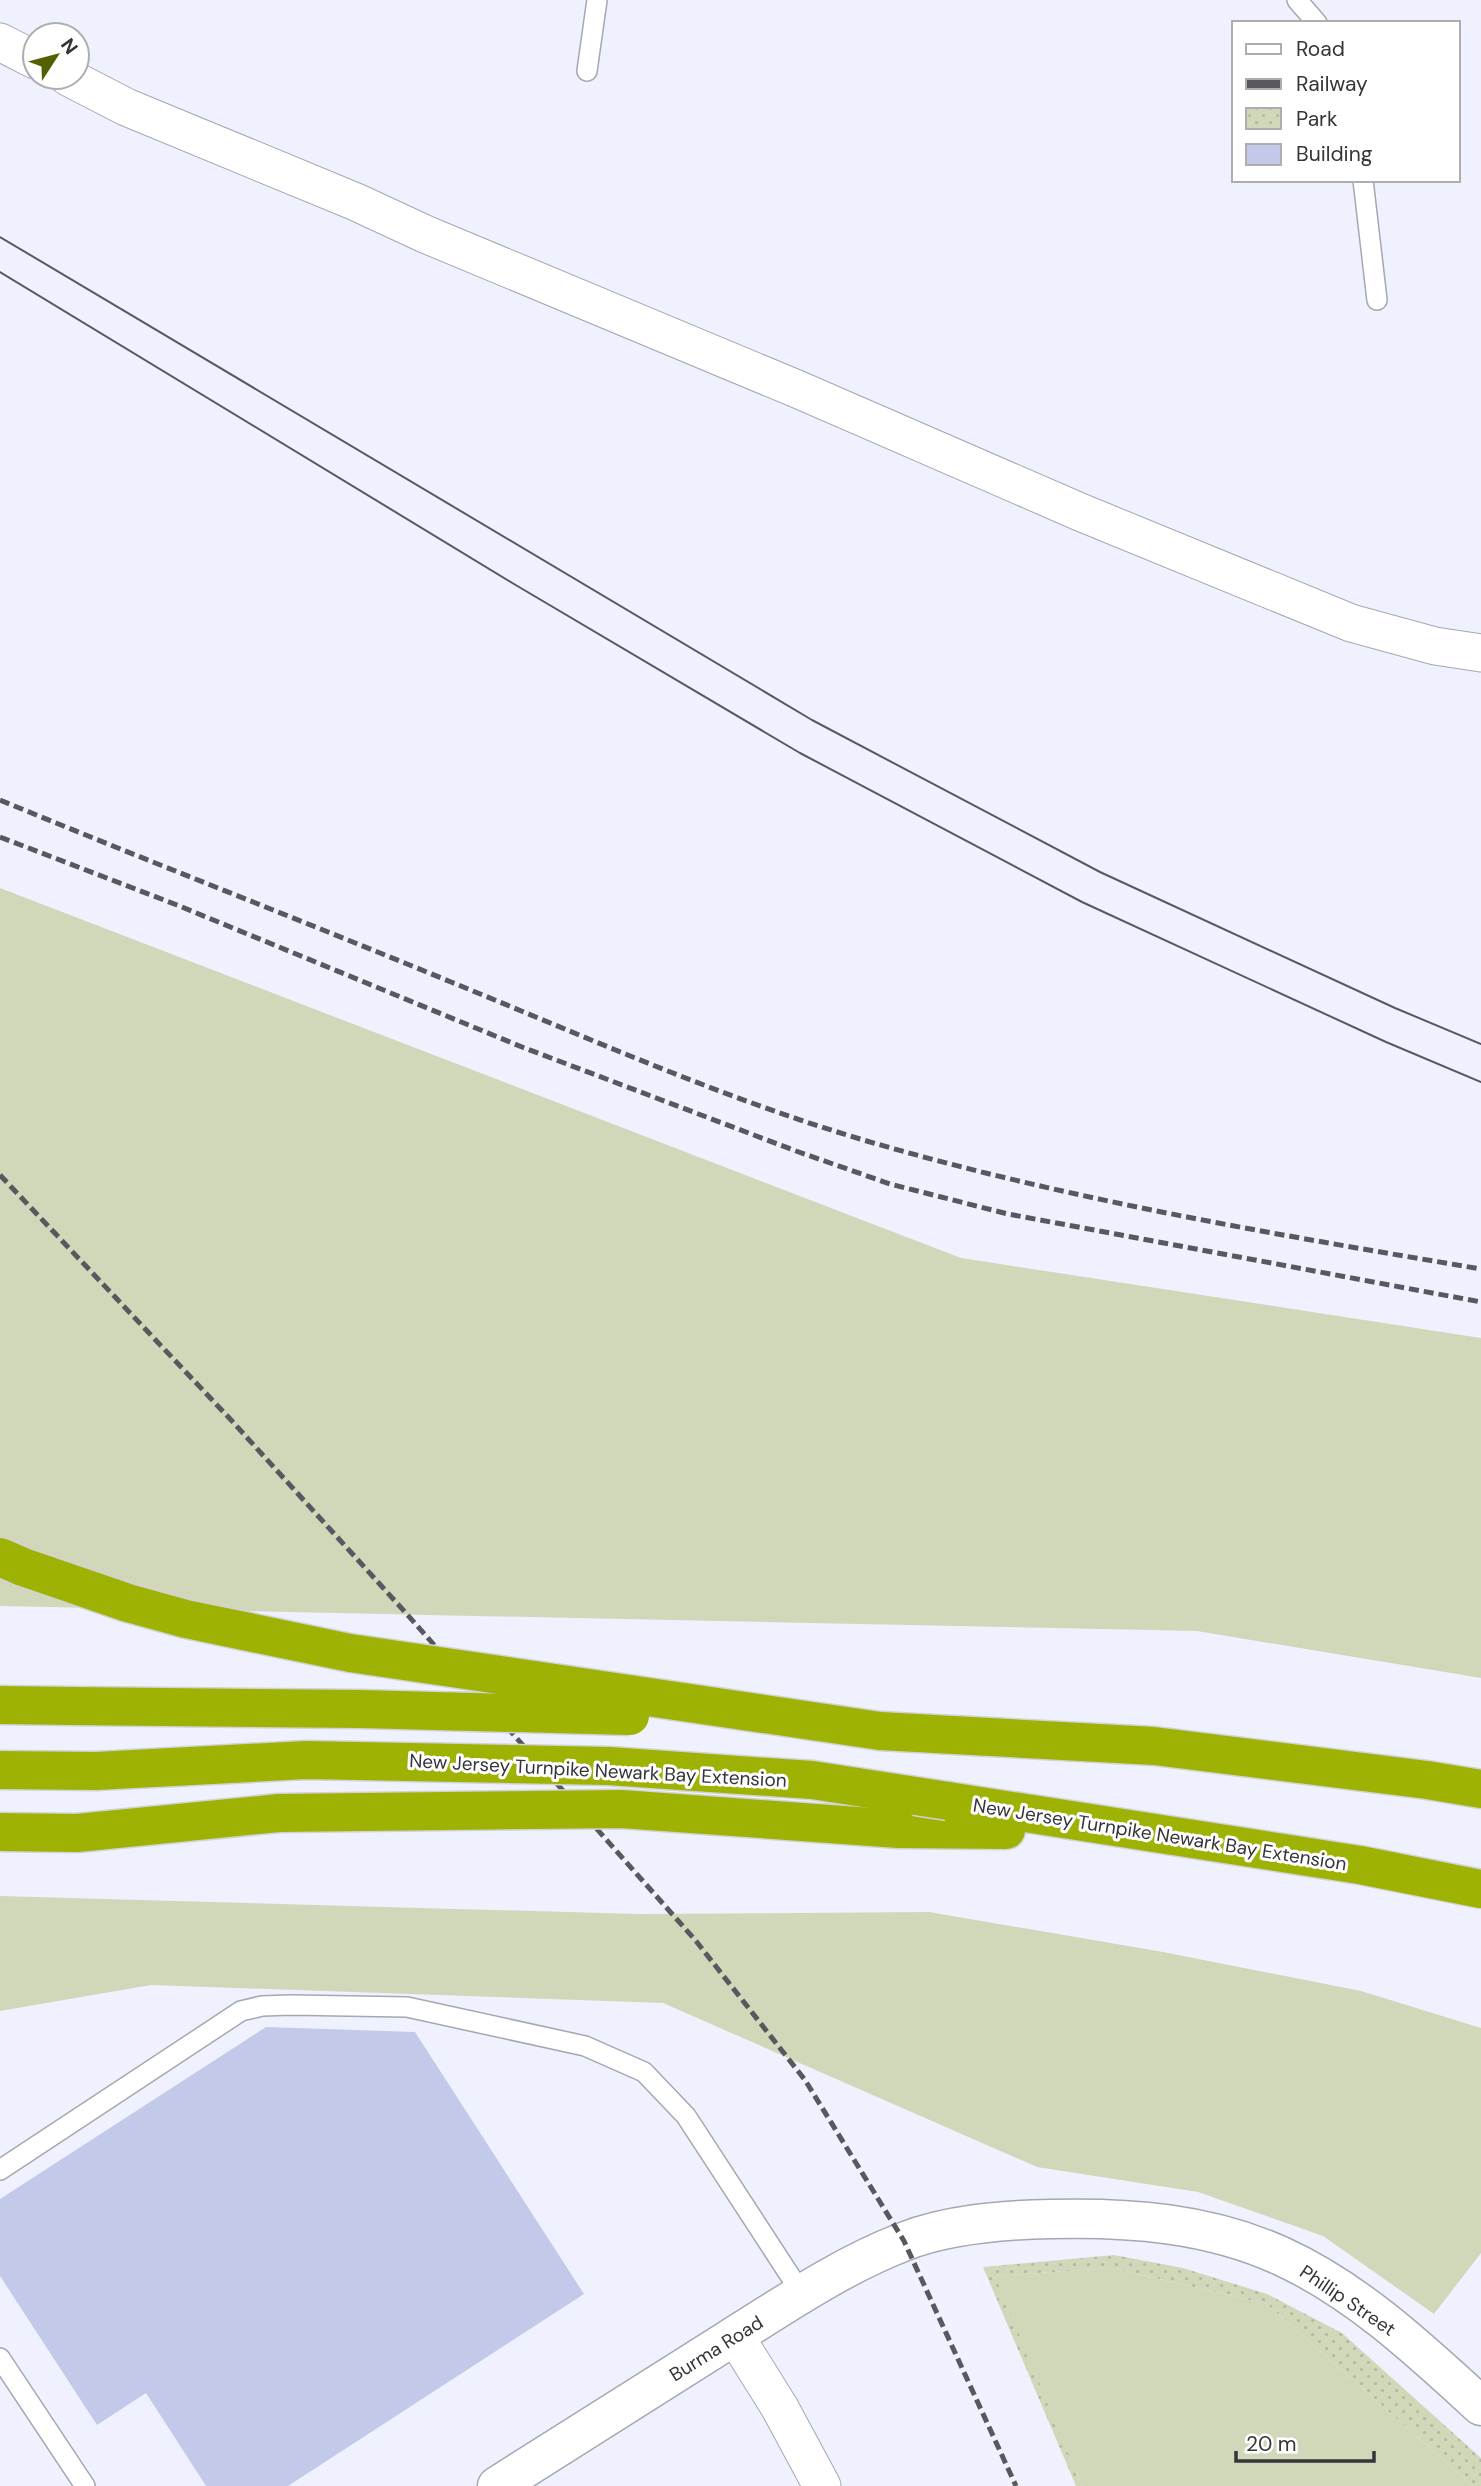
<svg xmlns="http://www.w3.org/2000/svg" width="1481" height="2486" font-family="'DM Sans',sans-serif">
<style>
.grass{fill:#d1d8ba}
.park{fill:url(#park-dots)}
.building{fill:#c3c9e9}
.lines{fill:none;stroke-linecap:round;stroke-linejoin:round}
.service-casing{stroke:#a5a7b2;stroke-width:22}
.minor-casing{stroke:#a5a7b2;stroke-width:39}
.tertiary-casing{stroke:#a5a7b2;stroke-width:41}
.motorway-casing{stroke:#d2d3d3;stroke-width:41}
.service{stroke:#fff;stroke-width:19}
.minor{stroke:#fff;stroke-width:37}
.tertiary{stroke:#fff;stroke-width:38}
.motorway{stroke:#9eb203;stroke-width:38}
.tram{stroke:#58595f;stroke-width:2}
.rail{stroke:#58595f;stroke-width:5;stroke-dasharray:10 5;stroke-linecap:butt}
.motorway-bridge-casing{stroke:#d2d3d3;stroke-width:41;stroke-linecap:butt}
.motorway-bridge{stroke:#9eb203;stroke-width:38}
.labels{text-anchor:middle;stroke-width:6;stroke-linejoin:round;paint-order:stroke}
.street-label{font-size:19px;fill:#343539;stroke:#fff}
</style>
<defs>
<pattern id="park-dots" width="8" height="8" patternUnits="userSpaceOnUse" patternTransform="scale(1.75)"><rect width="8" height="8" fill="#d1d8ba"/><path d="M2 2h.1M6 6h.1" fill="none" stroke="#b4baa1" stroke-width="1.8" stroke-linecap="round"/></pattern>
</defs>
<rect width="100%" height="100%" fill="#eff2fe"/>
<g class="grass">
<polygon points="0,888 961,1258 1481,1338 1481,1678 1197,1631 0,1606"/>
<polygon points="0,1896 637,1914 929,1912 1163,1952 1361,1991 1481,2028 1481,2253 1434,2314 1323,2236 1198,2192 1037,2167 663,2003 151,1985 0,2011"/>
<polygon points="1112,2268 1267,2304 1473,2486 1082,2486 994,2276"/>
</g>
<polygon class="park" points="1114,2255 1183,2268 1267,2294 1342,2333 1481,2458 1481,2486 1473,2486 1267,2304 1112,2268 995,2276 1082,2486 1076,2486 983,2267"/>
<polygon class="building" points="266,2027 415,2032 584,2294 288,2486 206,2486 146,2393 97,2425 0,2276 0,2199"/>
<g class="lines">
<g class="service-casing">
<g id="service">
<polyline points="1297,0 1317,23"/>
<polyline points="587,71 597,0"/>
<polyline points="1363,180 1377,300"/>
<polyline points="0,2170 241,2011 262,2006 291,2005 407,2007 585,2046 644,2072 686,2116 802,2294"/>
<polyline points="0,2358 85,2486"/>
</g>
</g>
<g class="minor-casing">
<g id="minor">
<polyline points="0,42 35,60"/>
<polyline points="68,77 126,107 356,202 425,234 797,389 1080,512 1351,623 1435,646 1481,653"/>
<polyline points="735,2336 780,2408 822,2486"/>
</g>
</g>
<g class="tertiary-casing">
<path id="tertiary" d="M497,2486C574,2437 651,2389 728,2340C784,2305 841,2266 903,2242C948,2224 1003,2220 1051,2219C1129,2217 1209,2223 1281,2256C1356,2290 1420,2350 1481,2406"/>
</g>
<g class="motorway-casing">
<g id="motorway">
<polyline points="0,1557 23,1567"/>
<polyline points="0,1705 73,1706"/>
<polyline points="880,1731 1154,1746 1427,1780 1481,1789"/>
<polyline points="0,1770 96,1771"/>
<polyline points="948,1801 1360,1865 1481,1889"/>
<polyline points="899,1829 1006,1830"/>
<polyline points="0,1832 77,1833"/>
</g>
</g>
<use href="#service" class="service"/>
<use href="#minor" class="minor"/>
<use href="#tertiary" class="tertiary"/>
<use href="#motorway" class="motorway"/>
<g class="tram">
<polyline points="0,237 812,720 1100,872 1395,1008 1481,1044"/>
<polyline points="0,272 514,584 800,753 1082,902 1386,1042 1481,1082"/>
</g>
<g class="rail">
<path d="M0,800C150,862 301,920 451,982C586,1037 720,1097 860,1139C1063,1199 1273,1234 1481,1269"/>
<polyline points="0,837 177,905 522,1047 796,1151 890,1184 1008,1214 1481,1302"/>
<polyline points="0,1175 232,1421 405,1612 696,1941 805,2080 904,2241 1016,2486"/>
</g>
<g class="motorway-bridge-casing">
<g id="motorway-bridge">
<polyline points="23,1567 128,1603 186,1619 350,1653 880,1731"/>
<polyline points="73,1706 360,1709 630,1716"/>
<polyline points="96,1771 306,1760 609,1766 812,1780 948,1801"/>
<polyline points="77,1833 279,1813 621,1809 899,1829"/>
</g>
</g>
<use href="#motorway-bridge" class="motorway-bridge"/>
</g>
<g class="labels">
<g class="street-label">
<text transform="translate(598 1770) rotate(3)" y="7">New Jersey Turnpike Newark Bay Extension</text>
<text transform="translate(1160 1834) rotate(9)" y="7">New Jersey Turnpike Newark Bay Extension</text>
<text transform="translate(1348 2300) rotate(34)" y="7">Phillip Street</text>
<text transform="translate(716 2348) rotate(-32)" y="7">Burma Road</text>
</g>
</g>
<rect x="1232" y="21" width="228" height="161" fill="#ffffff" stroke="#aeaeb0" stroke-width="2"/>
<rect x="1246" y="44" width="35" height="10" fill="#ffffff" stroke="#aeaeb0" stroke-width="2"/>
<text x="1296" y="56" font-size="21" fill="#343539">Road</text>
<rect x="1246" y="79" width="35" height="10" fill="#58595f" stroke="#aeaeb0" stroke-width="2"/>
<text x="1296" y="91" font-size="21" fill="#343539">Railway</text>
<rect x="1246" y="108" width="35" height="21" fill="url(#park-dots)" stroke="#aeaeb0" stroke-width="2"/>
<text x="1296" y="126" font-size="21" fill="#343539">Park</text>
<rect x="1246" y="144" width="35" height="21" fill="#c3c9e9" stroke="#aeaeb0" stroke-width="2"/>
<text x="1296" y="161" font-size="21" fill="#343539">Building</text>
<g transform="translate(56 56) rotate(54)"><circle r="33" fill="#ffffff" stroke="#aeaeb0" stroke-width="2"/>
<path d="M0-5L12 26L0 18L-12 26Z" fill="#545f00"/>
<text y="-10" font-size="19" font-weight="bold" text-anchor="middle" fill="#343539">N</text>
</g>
<path d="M1236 2451v10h138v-10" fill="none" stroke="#343539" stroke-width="3.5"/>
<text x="1246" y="2451" font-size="21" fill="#343539" stroke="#ffffff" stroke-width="5" paint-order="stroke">20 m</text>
</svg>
